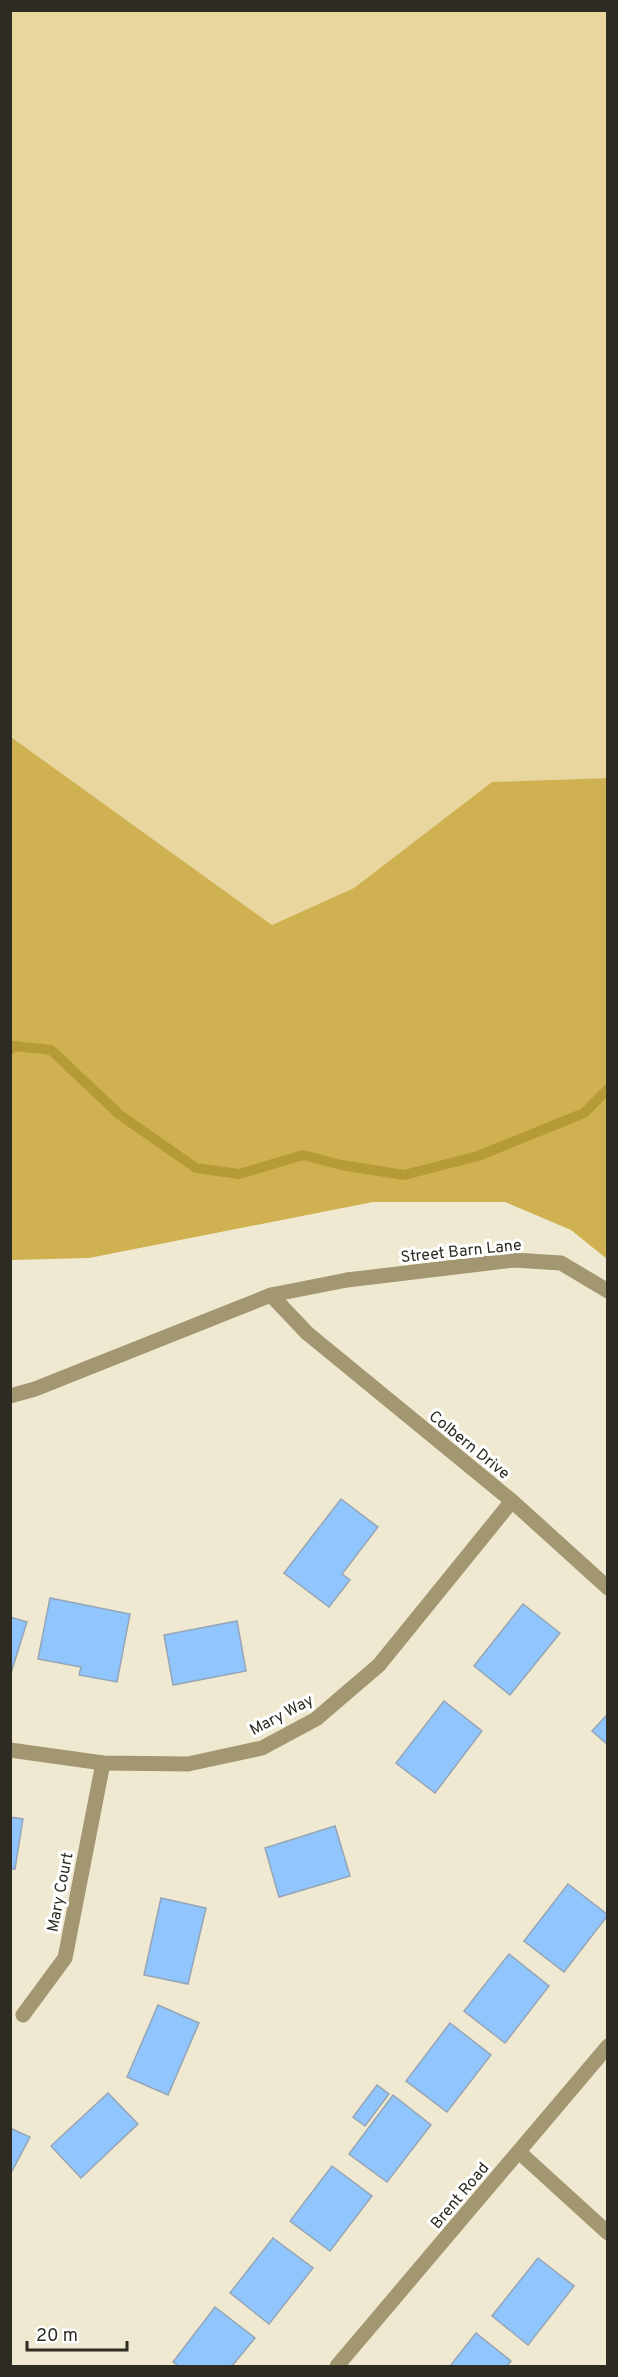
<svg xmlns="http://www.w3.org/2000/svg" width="618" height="2377" font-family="Overpass,sans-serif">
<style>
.green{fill:#e8d69e}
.forest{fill:#cfb151}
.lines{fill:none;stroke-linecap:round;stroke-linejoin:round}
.stream{stroke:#b79a38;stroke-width:10}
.building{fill:#91c5fd;stroke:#95a5b6;stroke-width:1.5}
.lane{stroke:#a39771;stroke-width:15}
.street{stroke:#a39771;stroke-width:15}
.labels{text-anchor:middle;stroke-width:6;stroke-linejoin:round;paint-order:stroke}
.street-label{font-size:16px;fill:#2d2b22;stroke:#fff}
</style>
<rect width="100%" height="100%" fill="#f0e9d2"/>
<polygon class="green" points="11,11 607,11 607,778 492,782 354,888 272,925 11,737"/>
<polygon class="forest" points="11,737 272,925 354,888 492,782 607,778 607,1259 571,1230 505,1202 373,1202 89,1258 11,1260"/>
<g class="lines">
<polyline class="stream" points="10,1050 14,1046 51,1050 120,1115 196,1168 239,1174 303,1155 341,1165 404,1175 478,1156 584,1113 608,1089"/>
</g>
<g class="building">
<polygon points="341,1499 378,1527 342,1574 350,1580 329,1607 284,1573"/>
<polygon points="50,1598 130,1614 117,1682 79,1675 81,1667 38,1659"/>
<polygon points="523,1604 560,1633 510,1695 474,1666"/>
<polygon points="10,1617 27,1622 11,1673 10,1672"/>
<polygon points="237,1621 246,1671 173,1685 164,1635"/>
<polygon points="444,1701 482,1731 435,1793 396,1763"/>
<polygon points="608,1714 608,1745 592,1731"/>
<polygon points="10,1817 23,1819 15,1869 10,1869"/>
<polygon points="335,1826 350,1876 279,1897 265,1848"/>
<polygon points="568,1884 608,1915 564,1972 524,1941"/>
<polygon points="161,1898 206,1908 188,1984 144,1975"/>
<polygon points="509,1954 549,1986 505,2043 464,2011"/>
<polygon points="158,2005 199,2023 168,2095 127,2077"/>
<polygon points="450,2023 491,2055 447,2112 406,2081"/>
<polygon points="377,2085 389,2094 365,2126 353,2117"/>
<polygon points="108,2093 138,2124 81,2178 51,2146"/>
<polygon points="393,2095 431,2125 387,2182 349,2154"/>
<polygon points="10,2128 30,2137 10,2175"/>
<polygon points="332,2166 372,2196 330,2251 290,2221"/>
<polygon points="273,2238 313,2268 269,2324 230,2293"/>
<polygon points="538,2258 574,2286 528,2345 492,2316"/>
<polygon points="215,2307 255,2338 232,2366 179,2366 173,2362"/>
<polygon points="476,2333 511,2361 507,2366 450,2366"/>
</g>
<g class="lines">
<g class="lane">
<polyline points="271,1295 307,1333"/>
<polyline points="10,1396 35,1389 271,1295 347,1280"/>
</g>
<g class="street">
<polyline points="347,1280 514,1260 561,1263 608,1291"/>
<polyline points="307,1333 512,1501 608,1588"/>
<polyline points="10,1750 103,1763 188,1764 262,1748 316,1719 379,1665 512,1501"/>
<polyline points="23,2015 65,1958 103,1763"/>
<polyline points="519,2152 608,2233"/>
<polyline points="337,2366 608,2046"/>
</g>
</g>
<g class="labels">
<g class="street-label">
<text transform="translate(461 1250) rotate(-6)" y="6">Street Barn Lane</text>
<text transform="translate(470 1444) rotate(39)" y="6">Colbern Drive</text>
<text transform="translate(281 1714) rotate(-28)" y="6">Mary Way</text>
<text transform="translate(59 1892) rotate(-79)" y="6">Mary Court</text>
<text transform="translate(459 2195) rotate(-50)" y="6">Brent Road</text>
</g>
</g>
<rect width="618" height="2377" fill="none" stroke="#2d2b22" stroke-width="24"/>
<path d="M27 2341v9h100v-9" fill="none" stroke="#2d2b22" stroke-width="3"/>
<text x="36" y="2341" font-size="18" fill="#2d2b22" stroke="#ffffff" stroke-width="4.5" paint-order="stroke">20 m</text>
</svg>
